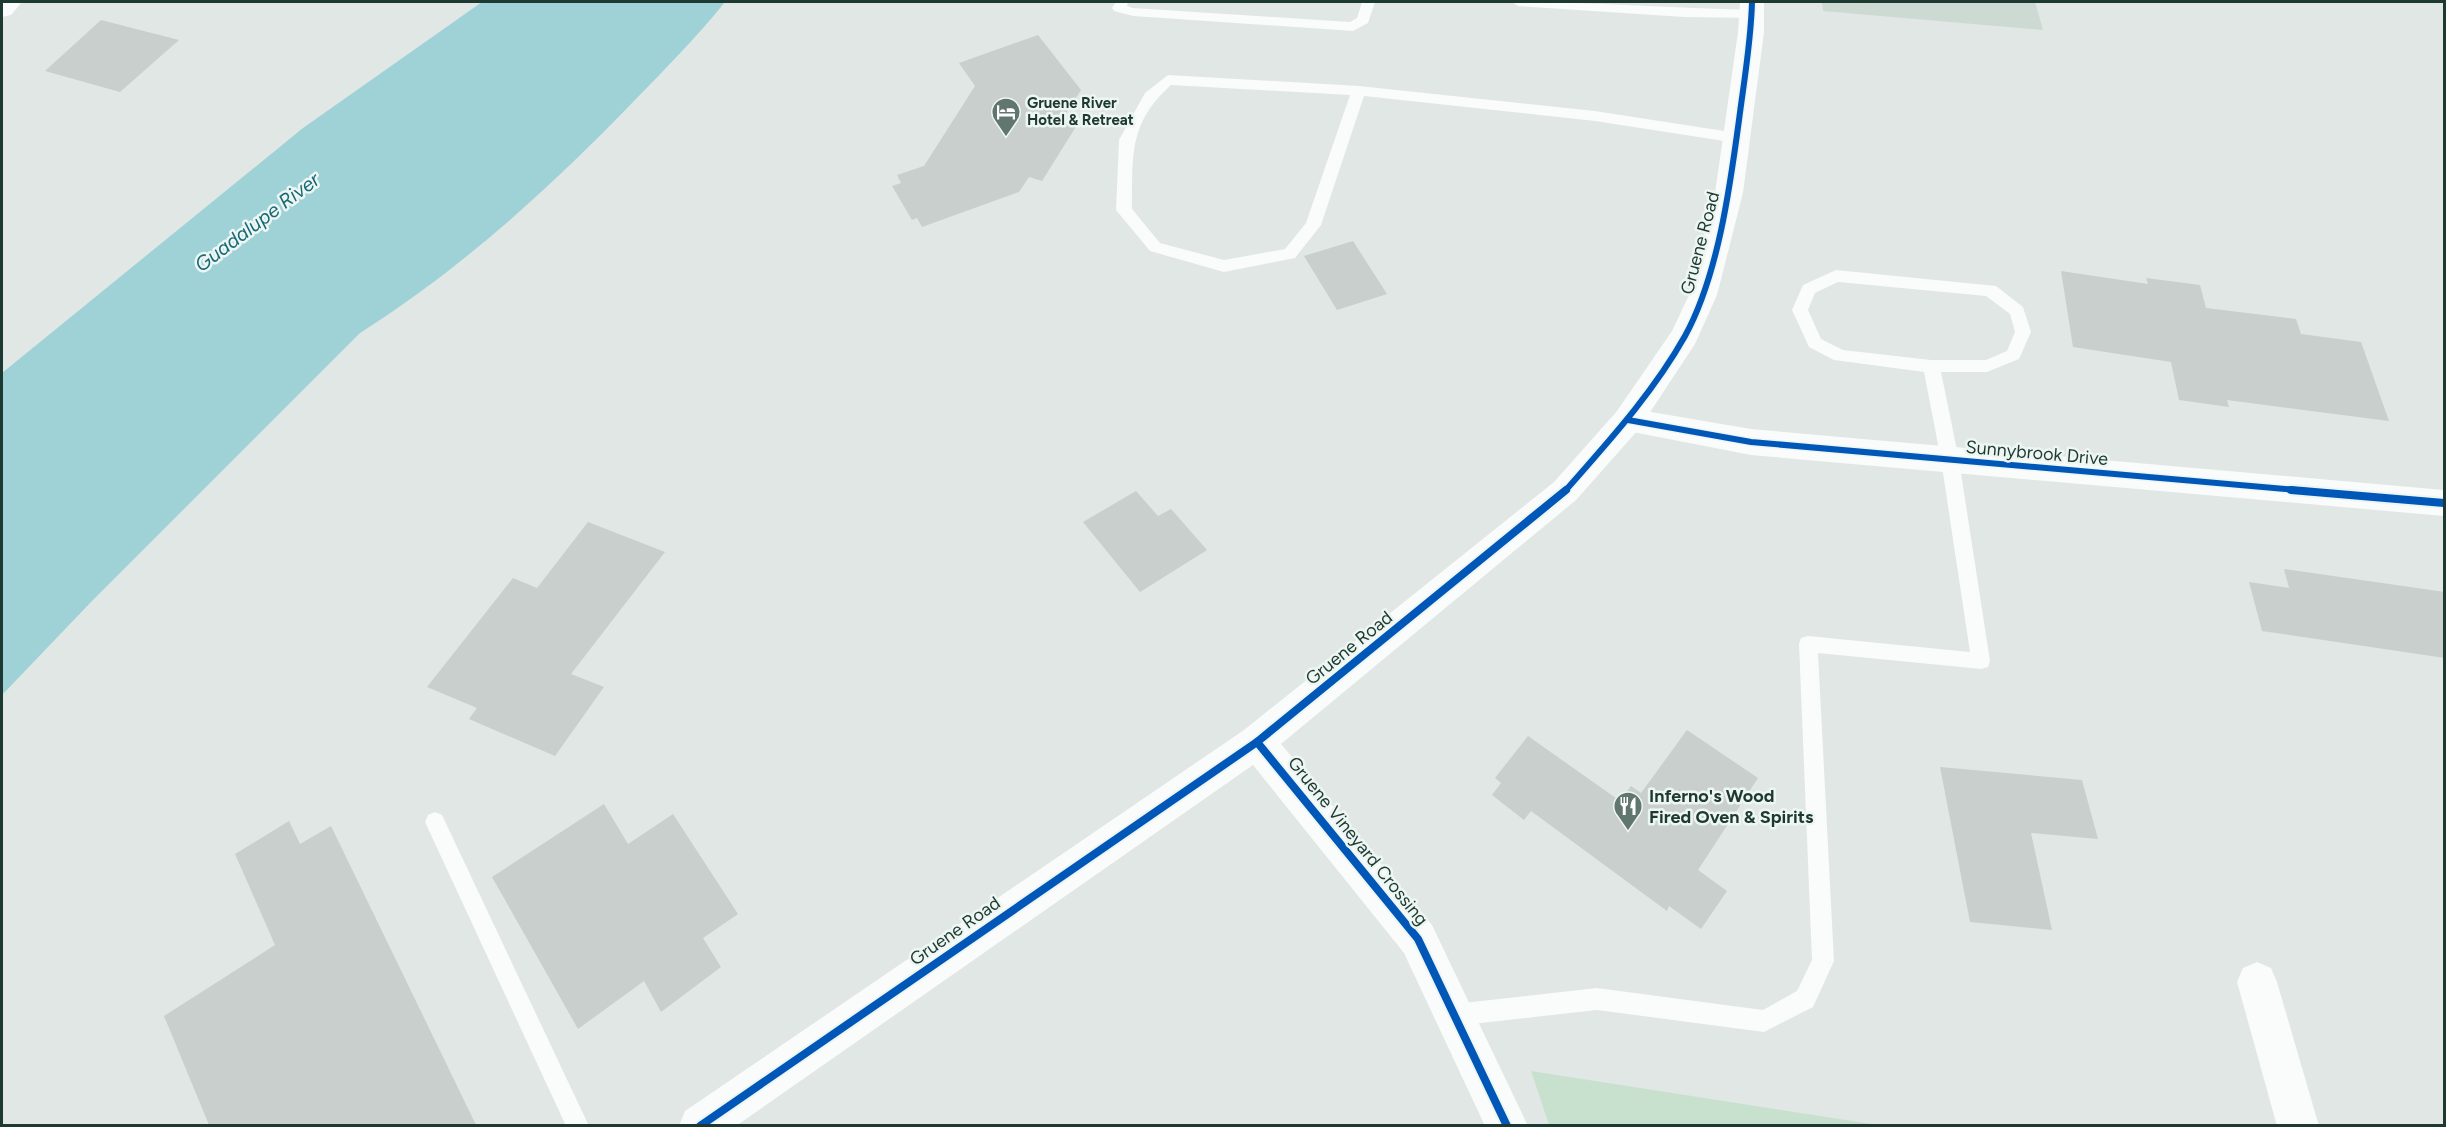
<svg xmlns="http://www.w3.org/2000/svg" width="2446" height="1127" font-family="Figtree,sans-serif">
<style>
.built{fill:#cdd9d3}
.green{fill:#c8e1cf}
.water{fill:#9ed2d7}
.building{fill:#c9cfcc}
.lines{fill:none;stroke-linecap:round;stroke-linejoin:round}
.service{fill:#fafbfb;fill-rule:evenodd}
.minor{fill:#fafbfb;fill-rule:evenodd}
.tertiary{fill:#fafbfb;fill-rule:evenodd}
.cycleway-far1-casing{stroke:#edf6f2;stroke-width:9}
.cycleway-casing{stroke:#edf6f2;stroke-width:12}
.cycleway-far1{stroke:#0057b8;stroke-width:6}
.cycleway{stroke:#0057b8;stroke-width:8}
.labels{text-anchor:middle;stroke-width:5;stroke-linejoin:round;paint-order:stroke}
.far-poi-label{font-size:15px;font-weight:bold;fill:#1e3931;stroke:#edf6f2;text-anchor:start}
.street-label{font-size:18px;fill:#1e3931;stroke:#edf6f2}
.poi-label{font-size:18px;font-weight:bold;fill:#1e3931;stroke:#edf6f2;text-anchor:start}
.water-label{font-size:20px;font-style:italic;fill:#176a77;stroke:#edf6f2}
</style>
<rect width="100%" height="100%" fill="#e0e7e4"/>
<polygon class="built" points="1822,2 2035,2 2043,30 1823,11"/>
<polygon class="green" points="1531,1071 1878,1125 1549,1125"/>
<path class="water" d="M482,2H725C697,37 665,69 633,102C550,188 461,269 360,333L91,602L2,695V373L303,128Z"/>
<g class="building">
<polygon points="101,20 179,40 120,92 45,71"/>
<polygon points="1038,35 1081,90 1061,121 1077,125 1042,181 1029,177 1019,192 922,227 917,218 912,220 892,186 901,183 897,175 924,166 975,86 959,63"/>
<polygon points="1353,241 1387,294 1337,310 1304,256"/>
<polygon points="2061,271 2148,284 2146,278 2200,285 2206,308 2296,319 2301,334 2361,342 2389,421 2227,400 2229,407 2179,400 2171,362 2073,347"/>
<polygon points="1136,491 1158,516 1171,509 1207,550 1140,592 1083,522"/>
<polygon points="588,522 665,552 571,674 604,687 555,756 469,719 477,708 427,687 513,578 537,588"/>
<polygon points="2284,569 2445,592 2445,658 2262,631 2249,582 2289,588"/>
<polygon points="1687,730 1758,778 1698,870 1727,891 1701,929 1669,906 1667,911 1531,811 1524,820 1492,795 1501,783 1495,778 1528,736 1620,801 1631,786 1641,793"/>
<polygon points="1940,767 2082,780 2098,839 2031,833 2052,930 1970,922"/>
<polygon points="604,804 628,844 673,814 738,914 703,938 721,967 661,1012 644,981 578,1029 492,877"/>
<polygon points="289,821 300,844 331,826 476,1125 209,1125 164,1016 275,945 235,854"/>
</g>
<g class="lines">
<g class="service">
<polygon points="1116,2 1128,2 1127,6 1133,8 1350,22 1357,18 1362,2 1375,2 1368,23 1353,31 1133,16 1114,11 1112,8"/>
<path d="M1512,2C1592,2 1671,8 1751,10L1758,14L1751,18L1684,17L1518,6Z"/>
<path d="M1168,75L1359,86L1595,111L1737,133L1744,138L1737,143L1595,121L1364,96L1321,225L1295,258L1224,272L1150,251L1116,210L1119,140L1145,93ZM1171,85L1350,95L1306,223L1285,249L1224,260L1160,243L1132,209C1133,155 1128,124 1171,85Z"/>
<path d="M1836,270L1996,286L2023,307L2031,332L2019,359L1987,372H1941L1959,460L1990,661L1988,667L1981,669L1818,653L1834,961L1813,1007L1764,1032L1597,1010L1454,1026L1446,1023L1443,1015L1446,1007L1454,1004L1597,988L1763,1010L1797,991L1812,960L1799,644L1801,638L1808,636L1970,652L1941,460L1924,372L1834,360L1809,347L1792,310L1803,285ZM1838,282L1986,296L2010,314L2015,332L2007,351L1986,360H1931L1843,350L1821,339L1808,310L1815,293Z"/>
<polygon points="435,812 442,815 589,1126 566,1126 425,822 428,815"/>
</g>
<g class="minor">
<polygon points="2,2 22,2 11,15 2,17"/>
<polygon points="1628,408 1751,429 2444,490 2444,516 1751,455 1617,429 1613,420 1617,411"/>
<polygon points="2257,962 2271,968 2277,982 2319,1126 2277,1126 2237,982 2243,968"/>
</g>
<polygon class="tertiary" points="1740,2 1764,2 1764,32 1743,193 1717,295 1695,344 1639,429 1576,500 1281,744 1432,925 1528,1126 1485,1126 1404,953 1253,765 736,1126 679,1126 685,1111 1244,730 1554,482 1617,411 1672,331 1689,295 1715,193 1738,32"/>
<g class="cycleway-far1-casing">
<g id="cycleway-far1">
<polyline points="1628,420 1751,442 2308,491"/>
<path d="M1565,491C1608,442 1653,393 1685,336C1718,276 1730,187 1739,120C1744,81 1751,42 1752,2"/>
</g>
</g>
<g class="cycleway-casing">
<g id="cycleway">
<polyline points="2291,490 2444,503"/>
<polyline points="1257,742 1418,939 1507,1126"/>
<polyline points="700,1126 1257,742 1566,490"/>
</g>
</g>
<use href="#cycleway-far1" class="cycleway-far1"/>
<use href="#cycleway" class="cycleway"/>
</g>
<defs>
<g id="hotel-pin" transform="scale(1.5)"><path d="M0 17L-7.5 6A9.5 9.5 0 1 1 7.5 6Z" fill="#627670" stroke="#edf6f2"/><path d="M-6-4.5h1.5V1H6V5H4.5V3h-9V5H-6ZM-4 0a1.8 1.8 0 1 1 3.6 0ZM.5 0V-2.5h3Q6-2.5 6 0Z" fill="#fff"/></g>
<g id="restaurant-pin" transform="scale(1.5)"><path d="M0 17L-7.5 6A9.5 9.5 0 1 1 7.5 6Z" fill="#627670" stroke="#edf6f2"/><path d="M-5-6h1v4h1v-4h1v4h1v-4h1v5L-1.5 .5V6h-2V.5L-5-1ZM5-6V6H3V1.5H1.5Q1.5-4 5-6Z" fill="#fff"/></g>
</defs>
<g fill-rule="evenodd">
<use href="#hotel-pin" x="1006" y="112"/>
<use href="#restaurant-pin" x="1628" y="806"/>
</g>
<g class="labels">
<g class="far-poi-label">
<text x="1027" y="108">Gruene River<tspan x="1027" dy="17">Hotel &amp; Retreat</tspan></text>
</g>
<g class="street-label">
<text transform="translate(1700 243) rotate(-75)" y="6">Gruene Road</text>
<text transform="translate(2037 453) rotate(5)" y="6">Sunnybrook Drive</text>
<text transform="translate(1349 648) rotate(-39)" y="6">Gruene Road</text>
<text transform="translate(1358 841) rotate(51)" y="6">Gruene Vineyard Crossing</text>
<text transform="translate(955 931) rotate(-35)" y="6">Gruene Road</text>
</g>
<g class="poi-label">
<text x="1649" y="802">Inferno's Wood<tspan x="1649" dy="21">Fired Oven &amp; Spirits</tspan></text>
</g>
<g class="water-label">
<text transform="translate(257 222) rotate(-37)" y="7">Guadalupe River</text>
</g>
</g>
<rect width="2446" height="1127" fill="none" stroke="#1e3931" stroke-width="6"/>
</svg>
